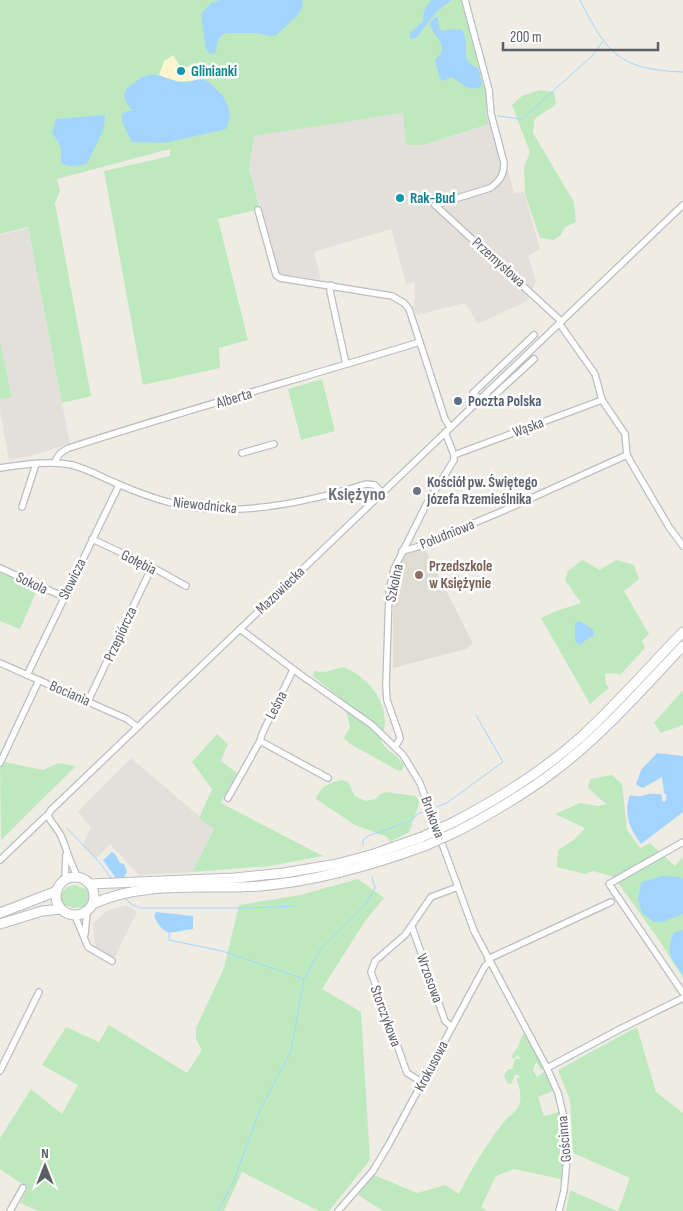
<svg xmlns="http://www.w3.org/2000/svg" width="683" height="1211" font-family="'Sofia Sans Condensed',sans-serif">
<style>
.industrial{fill:#e3e0db}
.education{fill:#dfdcd2}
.green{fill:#bee9bf}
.sand{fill:#fdf4d0}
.water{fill:#a3d4ff}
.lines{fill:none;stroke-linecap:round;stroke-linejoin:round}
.stream{stroke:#a3d4ff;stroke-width:1}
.minor-casing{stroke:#bbbdc3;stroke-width:8}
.secondary-casing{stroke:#b9bcc3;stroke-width:11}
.minor{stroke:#fff;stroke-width:5.5}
.secondary{stroke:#fff;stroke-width:9}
.secondary-bridge-casing{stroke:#b9bcc3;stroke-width:11;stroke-linecap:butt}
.secondary-bridge{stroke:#fff;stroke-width:9}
.culture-dot{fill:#0f9aa8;stroke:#fff;stroke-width:2}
.service-dot{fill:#5c6f8a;stroke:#fff;stroke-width:2}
.worship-dot{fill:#6b7280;stroke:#fff;stroke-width:2}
.education-dot{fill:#8d6e63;stroke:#fff;stroke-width:2}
.labels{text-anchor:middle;stroke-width:5;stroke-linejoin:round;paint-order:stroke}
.culture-label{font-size:15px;font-weight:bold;fill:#0d838f;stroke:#fff;text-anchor:start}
.street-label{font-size:15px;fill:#5b5f65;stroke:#fff}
.service-label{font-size:15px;font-weight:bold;fill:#4e5e75;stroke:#fff;text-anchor:start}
.worship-label{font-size:15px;font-weight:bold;fill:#5b616d;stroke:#fff;text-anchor:start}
.education-label{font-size:15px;font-weight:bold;fill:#785e54;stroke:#fff;text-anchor:start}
.quarter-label{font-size:18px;font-weight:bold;fill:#6c7177;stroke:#fff}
</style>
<rect width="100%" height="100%" fill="#efede3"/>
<g class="industrial">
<polygon points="403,113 406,145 424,145 496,122 514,193 524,192 540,249 528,256 536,281 527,301 478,324 465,303 417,315 414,310 415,282 406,284 391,229 314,252 321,280 279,274 249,168 253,136"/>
<polygon points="28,228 70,444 30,456 9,460 0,411 0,399 12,397 0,340 0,235"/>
<polygon points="131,758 214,829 192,872 139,875 110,844 96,859 82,845 91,828 78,812"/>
<polygon points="126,905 137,912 114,958 95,947 93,923 107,911"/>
</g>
<polygon class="education" points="424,547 473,644 466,649 393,668 393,586 404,555"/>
<g class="green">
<polygon points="0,0 461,0 489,104 486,112 489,124 424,145 406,145 403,113 254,136 249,168 260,209 218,219 248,340 219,348 220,368 143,385 104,171 170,156 170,149 57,179 60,191 55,203 91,396 62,403 28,227 0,234"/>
<path d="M540,90L554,92L556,104C549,111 540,113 534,120L533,133L574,202L576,222L565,227L560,236L553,240L540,238L525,194L524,168L530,152L512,105L522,96Z"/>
<polygon points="0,340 12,397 0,399"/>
<polygon points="322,379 335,431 301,440 288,389"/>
<polygon points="582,560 594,566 599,570 617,560 634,565 639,579 624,591 649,634 642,641 645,648 620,675 615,673 605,674 606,684 609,688 590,704 541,618 556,611 581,603 565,580 568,571"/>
<polygon points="0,573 15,579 37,590 20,629 0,621"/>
<path d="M343,667C365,676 384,695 385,721C385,728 382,734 381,741C386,751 399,755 404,766L401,771L397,770L350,744L344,738L350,727L344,701L313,676L314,671L325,672Z"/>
<polygon points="683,690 683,725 661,733 654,723"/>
<polygon points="217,734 228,744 221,761 237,773 221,803 323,856 270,866 192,872 214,829 199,818 212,789 192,762"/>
<polygon points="0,761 43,770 58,763 76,766 1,840"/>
<polygon points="612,775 622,784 627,830 640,848 650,843 675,866 683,857 683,978 659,940 614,877 593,871 585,874 557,867 558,850 575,839 585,828 555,814 580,803 598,806 606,804 588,788 590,779"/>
<path d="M342,780L348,782L355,796L366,801L376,799L380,794L386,792L416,796L419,801L418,807L409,832L390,842L387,837L355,825L316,799C321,786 328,783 342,780Z"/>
<polygon points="358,879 384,898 365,921 322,989 361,1012 370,1160 329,1211 319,1211 242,1172 224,1211 38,1211 20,1203 28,1188 0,1169 0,1138 31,1089 62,1114 78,1085 42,1065 66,1027 99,1042 109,1025 187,1073 202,1050 196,1039 196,1028 224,968 239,905 300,895"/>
<path d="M74,885L90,890L91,899L84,907L73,908L61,903C60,893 64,887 74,885Z"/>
<polygon points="637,1027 656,1092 683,1113 683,1211 618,1211 630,1178 573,1153 570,1100 558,1070"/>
<path d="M525,1034L544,1068L541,1070L536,1062L533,1070L537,1077L545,1071L553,1091L538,1097L544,1116L559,1112L564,1146L561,1179L514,1169L496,1176L481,1207L487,1211H383L358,1195L374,1175L417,1193L445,1185L459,1194C471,1169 486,1145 503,1123C507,1117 516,1112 519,1106C522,1097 520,1087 516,1079L520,1077L519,1075H515L511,1084L507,1083L504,1076L507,1070L509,1071L508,1069H512L515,1059H520L518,1055L514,1059L511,1057L517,1048L520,1049L518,1047L522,1035Z"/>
<polygon points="570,1190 617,1211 566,1211"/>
</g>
<polygon class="sand" points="173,55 181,68 200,64 200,80 178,82 159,75 164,61"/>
<g class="water">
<path d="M220,0H302L303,6L297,16L276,35L269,36L259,33H225C217,37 217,45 216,53L211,54L206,50L201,14L211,3Z"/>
<polygon points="431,0 452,0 437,11 417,37 410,39 410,33 423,21 424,11"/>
<path d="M435,17H438L439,28L442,31L456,29L462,30C472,47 456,59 478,68L482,83L481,87C465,92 464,83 451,77L444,81L440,79L435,60C453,45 431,37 430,23Z"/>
<path d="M154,74C165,77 176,83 189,82C194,81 200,78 204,80C208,80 211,84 214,87C226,97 235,113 226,129L164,143L132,142L122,122V114L127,111H133L125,101L124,95L126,89L142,77Z"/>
<path d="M105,115L104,128L87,164C78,166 70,168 61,163V147L52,132L56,119Z"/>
<polygon points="578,621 585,624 593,630 594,635 579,645 575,640 575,624"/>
<path d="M657,753L683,756V812L641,844C630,829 623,814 630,795C645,799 646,791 662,795V801L665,802L667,795L664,793L662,777L643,788L640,787L636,784L641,770Z"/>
<polygon points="112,852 115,854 120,863 124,864 127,872 124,877 119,879 115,877 103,860"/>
<polygon points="663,876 679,877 683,880 683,914 663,922 654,922 642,913 638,900 641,882"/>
<path d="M156,912L193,916V929C170,932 165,939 154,916Z"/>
<path d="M683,930V975C671,959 665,951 674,932Z"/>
</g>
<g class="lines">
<g class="stream">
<path d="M580,0C607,54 620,70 683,72"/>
<polyline points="498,116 520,119 523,118 592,56 603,41"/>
<polyline points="437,807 448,802 503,762 476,715"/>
<polyline points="67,828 100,863 111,878"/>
<polyline points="363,846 363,840 368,836 410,821 419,813 425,812"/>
<polyline points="126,899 131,904 140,908 253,908 295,906"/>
<polyline points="169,932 169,940 222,951 304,979 291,1051 260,1110 234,1180 218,1211"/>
<polyline points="305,978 320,950 366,904 375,888 372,877"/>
</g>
<g class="minor-casing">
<g id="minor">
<path d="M435,205L490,188C500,181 504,175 504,163L491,114L489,90L465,0"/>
<polyline points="435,205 561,321"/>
<polyline points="258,210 276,275 280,278 392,296 404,303 409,309 445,419 450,427"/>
<polyline points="331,285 330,291 346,364"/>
<polyline points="559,323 595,374 602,400 625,434 627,455 632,464 669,527 683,546"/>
<polyline points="534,335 473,393 485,404 534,359"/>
<polyline points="242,453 274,444"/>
<polyline points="454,455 602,400"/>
<path d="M55,463C57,455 61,452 69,448C185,410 303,378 420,342"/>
<path d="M0,468C21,465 51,460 72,465C88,469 103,478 118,484C136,492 156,499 175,504C235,518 309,502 366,484L375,485L381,492"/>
<polyline points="22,507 36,464"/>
<polyline points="92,539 152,567 186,586"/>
<polyline points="402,551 417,547 505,510 627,455"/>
<polyline points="0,568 64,597"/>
<polyline points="240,629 301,675 372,725 403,755 420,783 474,931 547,1068 558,1093 564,1118 568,1146 564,1191 559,1211"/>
<polyline points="0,663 127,719 137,727"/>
<polyline points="27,675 119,485"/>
<polyline points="88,701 152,567"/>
<polyline points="260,741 328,778"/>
<polyline points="395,747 400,739 399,734 387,700 386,686 389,592 394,569 426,505 454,460 454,455 445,432"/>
<polyline points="0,763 39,680"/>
<polyline points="228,798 260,741 262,734 293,670"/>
<path d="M48,815C50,823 58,828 61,836C67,849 70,864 78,877"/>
<polyline points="683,842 609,884 683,993"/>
<polyline points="0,860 45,817 48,815 51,810 683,205"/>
<polyline points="65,880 66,855"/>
<polyline points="75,916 88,947 112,961"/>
<polyline points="412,927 445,1021 452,1027"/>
<polyline points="85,934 87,912"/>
<polyline points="488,959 611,902"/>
<polyline points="547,1068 620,1029 683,998"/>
<polyline points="0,1071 39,992"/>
<polyline points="422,1082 407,1073 371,972 375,961 405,935 431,897 458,887"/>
<polyline points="10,1211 23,1188"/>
<polyline points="338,1211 373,1171 389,1144 485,966 490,962"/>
</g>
</g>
<g class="secondary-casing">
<g id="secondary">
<path d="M454,822C500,798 543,771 581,737C617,704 649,667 683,632"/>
<path d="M458,831C490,814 523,795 552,773C601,737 642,689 683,646"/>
<circle cx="75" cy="896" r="19"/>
<polyline points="90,884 235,878 284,873 337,864 374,854 422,837"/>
<path d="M93,904C142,880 207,890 260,886C317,881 373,865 427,845"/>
<polyline points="0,913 57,891"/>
<polyline points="0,924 42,911 61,909"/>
</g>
</g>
<use href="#minor" class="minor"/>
<use href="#secondary" class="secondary"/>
<g class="secondary-bridge-casing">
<g id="secondary-bridge">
<polyline points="422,837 454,822"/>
<polyline points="427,845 458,831"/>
</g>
</g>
<use href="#secondary-bridge" class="secondary-bridge"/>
</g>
<g class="culture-dot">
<circle cx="181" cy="71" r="5"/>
<circle cx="400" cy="198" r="5"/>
</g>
<circle class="service-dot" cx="458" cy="401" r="5"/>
<circle class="worship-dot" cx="417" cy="491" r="5"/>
<circle class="education-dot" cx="419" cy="575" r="5"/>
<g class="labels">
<g class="culture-label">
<text x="191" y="76">Glinianki</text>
<text x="410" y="203">Rak-Bud</text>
</g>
<g class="street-label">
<text transform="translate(499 262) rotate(42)" y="5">Przemysłowa</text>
<text transform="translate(234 398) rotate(-17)" y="5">Alberta</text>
<text transform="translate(528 427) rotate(-20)" y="5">Wąska</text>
<text transform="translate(205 505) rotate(6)" y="5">Niewodnicka</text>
<text transform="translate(447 534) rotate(-22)" y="5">Południowa</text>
<text transform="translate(139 562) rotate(27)" y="5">Gołębia</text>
<text transform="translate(72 579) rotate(-64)" y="5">Słowicza</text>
<text transform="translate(32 583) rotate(25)" y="5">Sokola</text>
<text transform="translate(394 583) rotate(-78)" y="5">Szkolna</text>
<text transform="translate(280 590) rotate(-44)" y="5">Mazowiecka</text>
<text transform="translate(120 634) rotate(-65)" y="5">Przepiórcza</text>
<text transform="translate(70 693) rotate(23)" y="5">Bociania</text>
<text transform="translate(276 705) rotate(-63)" y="5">Leśna</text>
<text transform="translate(433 817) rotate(70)" y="5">Brukowa</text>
<text transform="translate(430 978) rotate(70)" y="5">Wrzosowa</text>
<text transform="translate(386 1016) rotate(70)" y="5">Storczykowa</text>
<text transform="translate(431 1066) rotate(-62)" y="5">Krokusowa</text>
<text transform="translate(564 1139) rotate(-95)" y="5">Gościnna</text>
</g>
<g class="service-label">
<text x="468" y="406">Poczta Polska</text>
</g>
<g class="worship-label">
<text x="427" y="487">Kościół pw. Świętego<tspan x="427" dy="17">Józefa Rzemieślnika</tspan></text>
</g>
<g class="education-label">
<text x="429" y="571">Przedszkole<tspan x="429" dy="17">w Księżynie</tspan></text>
</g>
<g class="quarter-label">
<text x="357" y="500">Księżyno</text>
</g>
</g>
<g transform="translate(45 1166)" stroke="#ffffff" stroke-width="4" paint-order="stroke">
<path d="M0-4L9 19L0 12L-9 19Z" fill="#5b5f65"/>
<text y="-8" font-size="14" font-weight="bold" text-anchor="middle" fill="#5b5f65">N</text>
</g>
<path d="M503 42v8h155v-8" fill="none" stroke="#5b5f65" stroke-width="2.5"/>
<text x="510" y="42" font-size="15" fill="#5b5f65" stroke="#ffffff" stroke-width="4" paint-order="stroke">200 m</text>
</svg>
